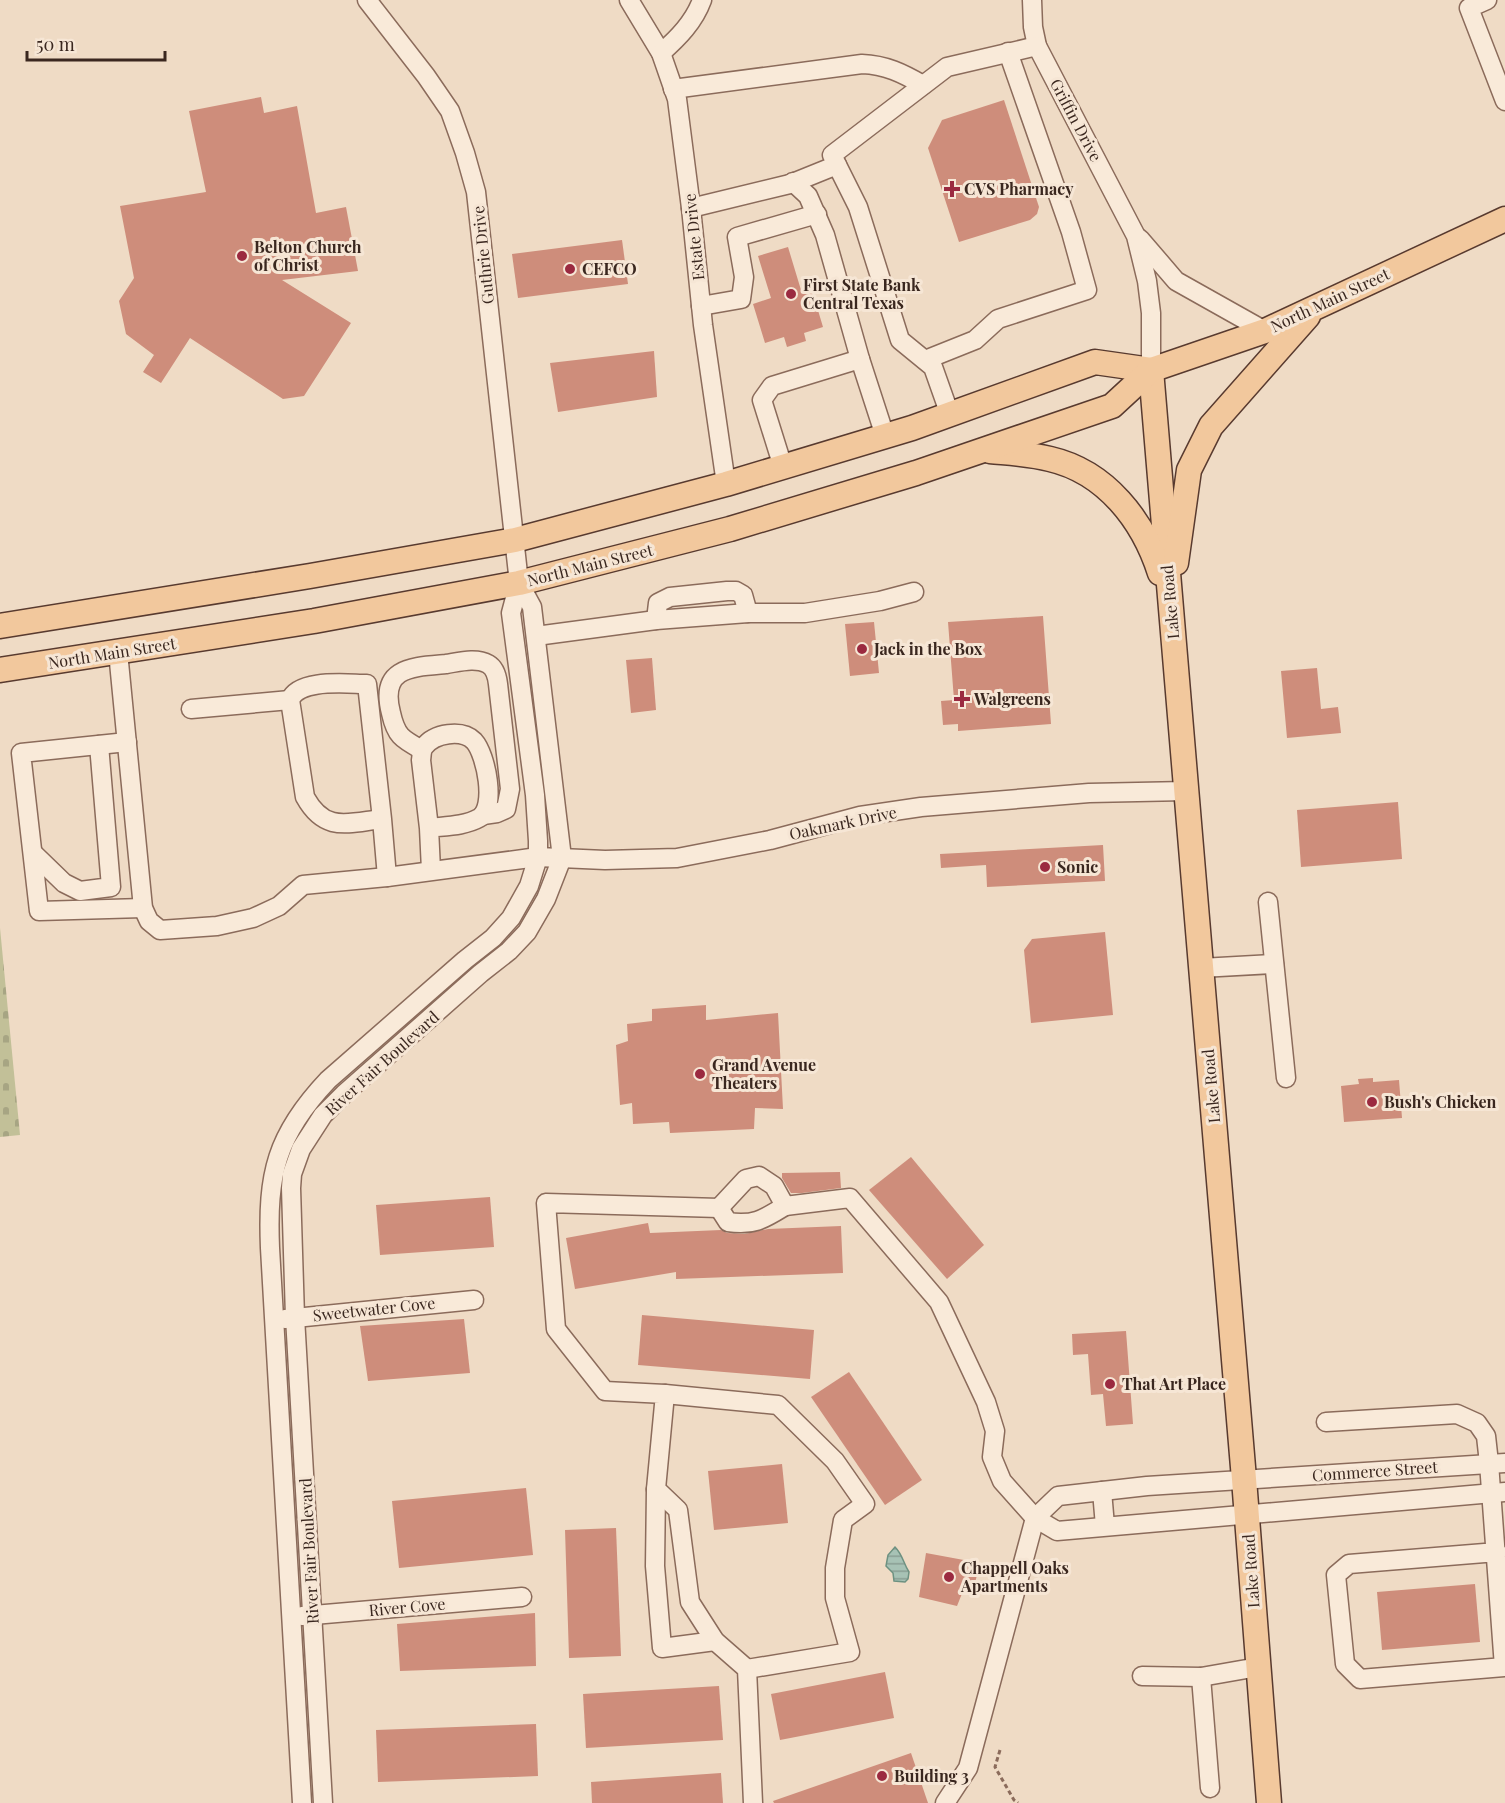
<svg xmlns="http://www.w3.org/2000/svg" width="1505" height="1803" font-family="'Playfair Display',serif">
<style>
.cemetery{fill:url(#cemetery-stones)}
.water{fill:url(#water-rules);stroke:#6d9181;stroke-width:1.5}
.building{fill:#ce8d7b}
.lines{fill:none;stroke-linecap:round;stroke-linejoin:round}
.minor-casing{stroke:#8b6b5b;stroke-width:21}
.major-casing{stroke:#583a2f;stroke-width:27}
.path{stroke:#8b6b5b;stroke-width:3;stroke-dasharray:4.5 3;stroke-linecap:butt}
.minor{stroke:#f9ead9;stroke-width:18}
.major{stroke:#f2c89d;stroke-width:24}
.poi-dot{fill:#9b2a40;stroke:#f6e6d5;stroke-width:2}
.labels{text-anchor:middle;stroke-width:6;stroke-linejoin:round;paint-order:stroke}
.street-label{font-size:16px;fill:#3a271f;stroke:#f6e6d5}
.poi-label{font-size:16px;font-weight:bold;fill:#3a271f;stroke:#f6e6d5;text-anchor:start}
</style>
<defs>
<pattern id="cemetery-stones" width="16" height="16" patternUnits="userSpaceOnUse" patternTransform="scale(1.5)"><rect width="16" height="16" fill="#c2c098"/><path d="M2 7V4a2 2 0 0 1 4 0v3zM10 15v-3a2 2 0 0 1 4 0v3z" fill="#a7a583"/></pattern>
<pattern id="water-rules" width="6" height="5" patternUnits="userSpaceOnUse" patternTransform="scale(1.5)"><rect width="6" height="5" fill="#a7c2b5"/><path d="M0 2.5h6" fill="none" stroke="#899e93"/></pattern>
</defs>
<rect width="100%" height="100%" fill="#efdbc5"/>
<polygon class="cemetery" points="0,928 20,1135 0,1137"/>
<path class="water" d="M895,1547C903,1555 903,1563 909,1572L908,1579L905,1582L894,1581L893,1573L886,1566L888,1555Z"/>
<g class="building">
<polygon points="261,97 264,113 297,106 316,213 346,207 358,271 282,280 351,323 304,396 283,399 190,338 161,383 143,372 154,355 126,334 119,301 134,278 120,206 206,192 189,111"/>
<polygon points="1004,100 1039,207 1037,214 1030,220 959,242 928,148 942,120"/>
<polygon points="622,240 628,284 518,298 512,254"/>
<polygon points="788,247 801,290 811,287 823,327 804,333 806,341 787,347 784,337 765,343 753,304 771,298 758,256"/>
<polygon points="654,351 657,397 558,412 550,363"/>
<polygon points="1043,616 1051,724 958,731 958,724 943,725 941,701 954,700 948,622"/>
<polygon points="874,622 879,673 850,676 845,624"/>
<polygon points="652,658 656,710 631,713 626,660"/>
<polygon points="1317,668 1321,709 1338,707 1341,733 1287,738 1281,671"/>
<polygon points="1398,802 1402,859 1301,867 1297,810"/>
<polygon points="1103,845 1105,881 987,887 986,865 941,868 940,854"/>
<polygon points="1105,932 1113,1015 1031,1023 1024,950 1032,939"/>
<polygon points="706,1005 706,1020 778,1013 783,1109 755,1108 754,1129 670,1133 669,1122 633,1124 632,1103 620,1105 616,1045 628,1041 627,1024 652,1021 652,1009"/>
<polygon points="1373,1078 1373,1082 1399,1080 1402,1118 1344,1122 1341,1086 1359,1084 1358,1079"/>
<polygon points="911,1157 984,1245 947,1279 869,1190"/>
<polygon points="840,1172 841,1188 802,1193 791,1193 782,1178 782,1173"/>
<polygon points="490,1197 494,1247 380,1255 376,1205"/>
<polygon points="648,1223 650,1233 721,1230 727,1233 745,1234 768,1229 841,1226 843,1273 676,1279 676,1272 575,1289 566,1238"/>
<polygon points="642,1315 814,1330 810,1379 638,1365"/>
<polygon points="464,1319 470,1373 368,1381 360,1326"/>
<polygon points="1126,1331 1133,1424 1106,1426 1103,1394 1091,1395 1088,1354 1073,1355 1072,1334"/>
<polygon points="849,1372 922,1480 885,1505 811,1397"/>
<polygon points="782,1464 788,1523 714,1530 708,1471"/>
<polygon points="526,1488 533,1555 399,1568 392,1501"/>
<polygon points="616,1528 621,1656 569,1658 565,1530"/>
<polygon points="926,1553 980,1563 973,1591 963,1591 957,1606 919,1597"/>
<polygon points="1475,1584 1480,1642 1382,1650 1377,1592"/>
<polygon points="535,1613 536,1666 400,1671 397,1624"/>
<polygon points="885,1672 894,1718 780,1740 771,1694"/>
<polygon points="719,1686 723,1740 586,1748 583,1694"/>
<polygon points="536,1724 538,1776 378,1782 376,1730"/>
<polygon points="911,1753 928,1803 774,1803 773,1801"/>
<polygon points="721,1773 723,1803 592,1803 591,1782"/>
</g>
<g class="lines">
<g class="minor-casing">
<g id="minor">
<polyline points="629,0 661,53 677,99 691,208 703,325 726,484"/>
<polyline points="1032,0 1033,27 1037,46 1136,236 1147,281 1151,313 1151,370"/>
<polyline points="1487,0 1469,8 1505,101"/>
<path d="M661,53C678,38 694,22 702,0"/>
<path d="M673,89L862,64C886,65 902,73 923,85"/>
<polyline points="793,182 808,196 825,235 860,359"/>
<polyline points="691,208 790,184 837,165"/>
<polyline points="1140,239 1176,281 1265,331"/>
<polyline points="701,306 741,299 744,277 737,237 817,214"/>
<polyline points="925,360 975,340 998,319 1087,290 1071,232 1008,52"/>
<polyline points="950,415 933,367 900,340 858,207 832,155 947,67 1037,46"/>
<polyline points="783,467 762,400 772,386 860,359 885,436"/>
<polyline points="656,620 658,603 670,597 727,591 736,591 743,595 748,613"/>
<polyline points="536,636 656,620 748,613 805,613 880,601 914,592"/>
<polyline points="118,652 143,908 149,921 160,930 217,926 253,918 279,906 303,885 387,877 538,857 605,860 677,858 770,840 860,816 921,807 1089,793 1186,791"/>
<polyline points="191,709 290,700"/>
<polyline points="127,742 21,753 39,911 143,908"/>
<path d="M422,750C402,739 396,736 391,713C379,667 412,667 446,664C459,662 476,657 488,664C495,668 497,675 498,684L510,789L506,809L497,813L483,815"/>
<path d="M382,819C347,823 325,833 305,797L290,700C299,678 347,684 367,684L382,819L387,877"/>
<path d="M429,828C445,826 465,826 479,818C497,808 486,754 474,741C462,729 434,733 424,747C421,751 422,755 421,760L429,828L431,870"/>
<polyline points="33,853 64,883 80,891 111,887 99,745"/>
<polyline points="1268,902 1286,1078"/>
<polyline points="1201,968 1274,964"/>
<path d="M719,1208L728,1222C754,1226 764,1219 785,1206"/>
<polyline points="285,1319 474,1300"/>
<polyline points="665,1394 778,1405 835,1461 865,1504 843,1520 835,1568 835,1598 850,1652 747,1669"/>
<polyline points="1326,1422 1457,1414 1477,1423 1486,1436 1489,1463 1504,1667 1360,1679 1345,1664 1336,1575 1349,1564 1497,1552"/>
<polyline points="656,1489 655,1566 662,1648 715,1641"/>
<polyline points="1102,1491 1105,1526"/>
<polyline points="302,1616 522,1597"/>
<polyline points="1142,1676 1201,1677 1258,1667"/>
<polyline points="1201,1677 1210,1788"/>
<path d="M302,1803L270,1248C267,1174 276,1135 328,1080L465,960L493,938L511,918L529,886L538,857V841L535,795L511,613L519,583L476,192L465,153L450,111L426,76L367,0"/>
<polyline points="323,1803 295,1317 291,1188 292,1174 301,1149 323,1115 344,1094 481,973 509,951 527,932 546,899 562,858 532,607 519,583"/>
<polyline points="753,1803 747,1669 715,1641 690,1602 678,1510 656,1489 665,1394 605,1391 556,1329 546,1203 719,1208 746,1179 759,1176 774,1186 785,1206 850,1198 939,1302 986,1402 995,1431 992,1457 1002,1481 1035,1518 1057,1531 1505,1492"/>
<polyline points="945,1803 968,1768 1035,1518 1058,1496 1147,1486 1505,1463"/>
</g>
</g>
<g class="major-casing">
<g id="major">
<polyline points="1151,370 1244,1479 1269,1803"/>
<path d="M990,451C1010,453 1030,454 1050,459C1106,472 1143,520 1160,573"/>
<polyline points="1176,563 1189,470 1211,426 1308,316"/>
<polyline points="0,626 310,576 515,540 726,484 912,428 1095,362 1151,370"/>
<polyline points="0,670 314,621 519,583 730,529 916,473 1112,406 1151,370 1265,331 1505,219"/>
</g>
</g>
<polyline class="path" points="1000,1750 995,1767 1014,1800 1018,1803"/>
<use href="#minor" class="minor"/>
<use href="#major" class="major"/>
</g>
<g class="poi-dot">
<path d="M949 180h6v6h6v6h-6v6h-6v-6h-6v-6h6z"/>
<circle cx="242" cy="256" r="6"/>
<circle cx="570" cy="269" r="6"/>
<circle cx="791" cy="294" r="6"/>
<circle cx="862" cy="649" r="6"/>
<path d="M959 690h6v6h6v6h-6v6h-6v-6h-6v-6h6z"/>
<circle cx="1045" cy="867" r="6"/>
<circle cx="700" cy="1074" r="6"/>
<circle cx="1372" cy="1102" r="6"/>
<circle cx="1110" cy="1384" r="6"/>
<circle cx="949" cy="1577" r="6"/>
<circle cx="882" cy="1776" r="6"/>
</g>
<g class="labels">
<g class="street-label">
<text transform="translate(1076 120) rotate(62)" y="6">Griffin Drive</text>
<text transform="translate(694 237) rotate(-96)" y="6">Estate Drive</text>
<text transform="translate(483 255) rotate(-96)" y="6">Guthrie Drive</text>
<text transform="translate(1330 300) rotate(-25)" y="6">North Main Street</text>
<text transform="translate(590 565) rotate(-14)" y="6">North Main Street</text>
<text transform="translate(1170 602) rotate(-95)" y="6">Lake Road</text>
<text transform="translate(112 653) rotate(-9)" y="6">North Main Street</text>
<text transform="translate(843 823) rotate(-12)" y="6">Oakmark Drive</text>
<text transform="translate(382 1063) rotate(-42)" y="6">River Fair Boulevard</text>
<text transform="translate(1211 1086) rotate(-95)" y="6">Lake Road</text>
<text transform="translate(374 1309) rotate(-6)" y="6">Sweetwater Cove</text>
<text transform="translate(1375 1471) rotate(-4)" y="6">Commerce Street</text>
<text transform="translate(309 1551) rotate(-93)" y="6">River Fair Boulevard</text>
<text transform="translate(1251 1571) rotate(-94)" y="6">Lake Road</text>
<text transform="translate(407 1607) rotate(-5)" y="6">River Cove</text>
</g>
<g class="poi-label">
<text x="964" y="195">CVS Pharmacy</text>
<text x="254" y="253">Belton Church<tspan x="254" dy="18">of Christ</tspan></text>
<text x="582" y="275">CEFCO</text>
<text x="803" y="291">First State Bank<tspan x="803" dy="18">Central Texas</tspan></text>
<text x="874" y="655">Jack in the Box</text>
<text x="974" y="705">Walgreens</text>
<text x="1057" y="873">Sonic</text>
<text x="712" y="1071">Grand Avenue<tspan x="712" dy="18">Theaters</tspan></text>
<text x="1384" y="1108">Bush's Chicken</text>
<text x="1122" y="1390">That Art Place</text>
<text x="961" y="1574">Chappell Oaks<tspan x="961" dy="18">Apartments</tspan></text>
<text x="894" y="1782">Building 3</text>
</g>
</g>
<path d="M27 51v9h138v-9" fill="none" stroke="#3a271f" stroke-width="3"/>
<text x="36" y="51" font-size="18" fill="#3a271f" stroke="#f6e6d5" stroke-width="4.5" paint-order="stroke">50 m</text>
</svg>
